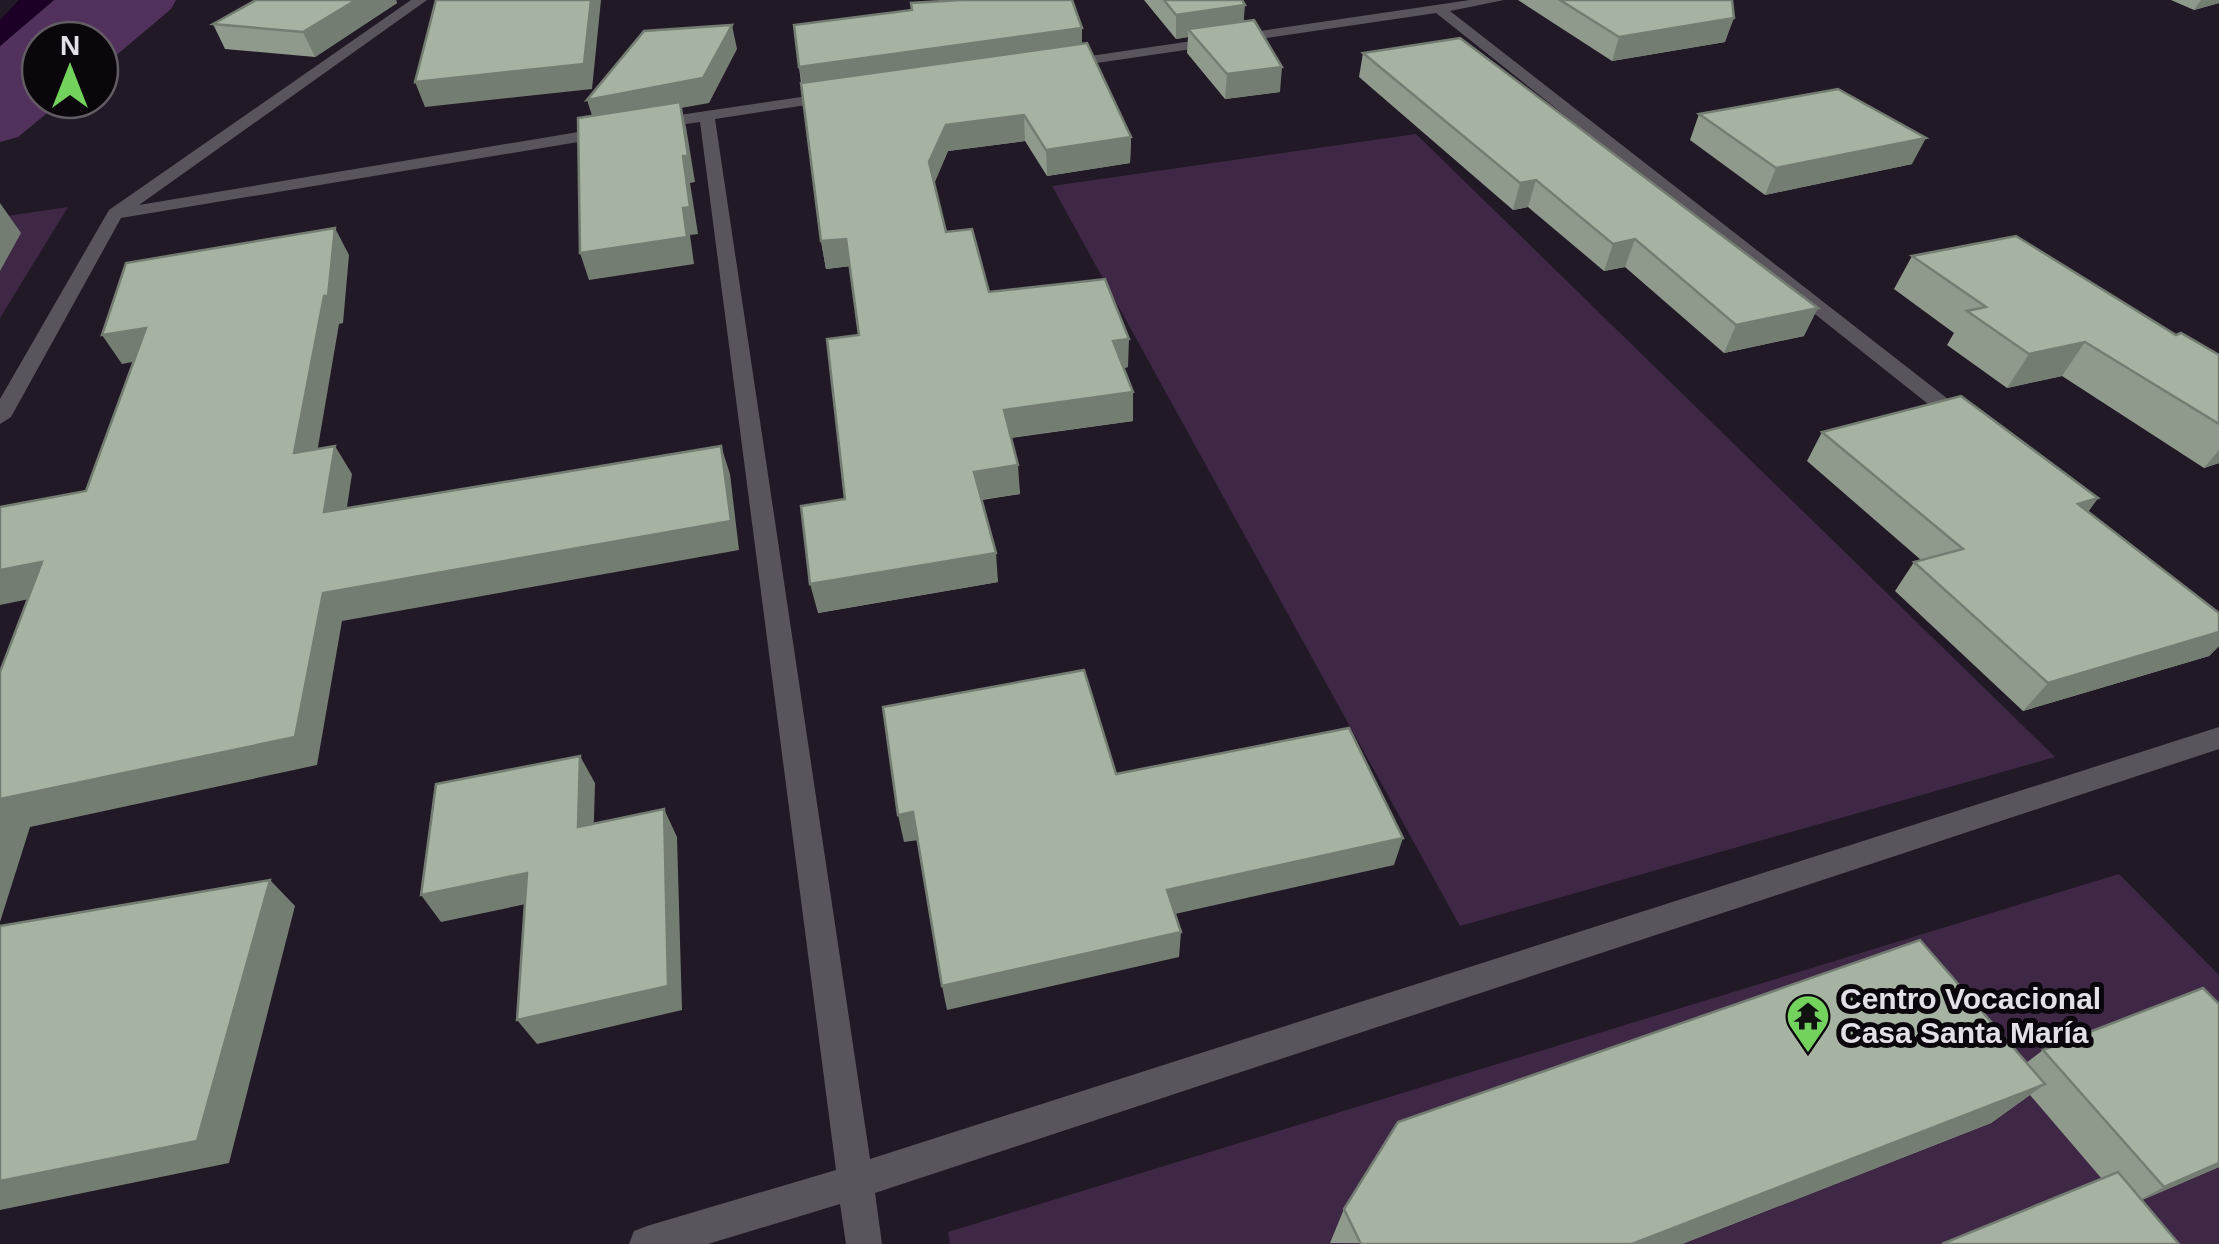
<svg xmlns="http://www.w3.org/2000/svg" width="2219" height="1244" font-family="Arial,sans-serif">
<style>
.green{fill:#3e2846}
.forest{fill:#52325d}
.water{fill:#1c0026}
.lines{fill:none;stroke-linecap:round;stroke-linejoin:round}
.minor{fill:#5a555c;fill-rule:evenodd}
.wall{fill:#8f9a8c}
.shaded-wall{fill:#747d72}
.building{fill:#a6b3a3;stroke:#747d72;stroke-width:2.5}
.labels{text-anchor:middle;stroke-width:10;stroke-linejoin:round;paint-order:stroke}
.near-poi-label{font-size:30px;font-weight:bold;fill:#e5dfe8;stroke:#0a060b;text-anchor:start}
</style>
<rect width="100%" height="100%" fill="#221926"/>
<g class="green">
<polygon points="1416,134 2055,757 1460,926 1052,186"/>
<polygon points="68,207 0,318 0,217"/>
<polygon points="2119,874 2219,975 2219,1244 950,1244 948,1232"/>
</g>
<polygon class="forest" points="54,0 176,0 171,9 100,69 100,40 40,40 40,100 63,100 18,137 0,142 0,46"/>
<polygon class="water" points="19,0 54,0 0,46 0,20"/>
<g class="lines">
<g class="minor">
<polygon points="411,0 427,0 139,205 608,127 616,132 608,137 121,218 11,417 0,424 0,399 109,210"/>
<polygon points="1470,0 1504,0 1450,11 1971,417 1975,422 1971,427 1957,427 1436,13 1063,68 1056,64 1063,60"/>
<polygon points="835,92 840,94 840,100 715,119 870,1159 2219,727 2219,749 875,1193 882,1244 846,1244 840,1204 708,1244 629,1244 634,1231 647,1226 836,1170 700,122 652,129 644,124 652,119"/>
</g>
</g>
<g class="wall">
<polygon points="256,0 396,0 397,3 315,57 225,49 213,24"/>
<polygon points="1144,0 1242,0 1244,21 1280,92 1225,99 1187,53 1188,37 1176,39"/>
<polygon points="1518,0 1732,0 1725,42 1612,61"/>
<polygon points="2171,0 2219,0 2219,3 2194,10"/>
<polygon points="1082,28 1082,44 1131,137 1130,163 1047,176 1025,141 948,151 934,183 946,232 989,292 1128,367 1124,368 1133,421 1011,438 1020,494 982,500 998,582 818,613 845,499 859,335 850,266 826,269 821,241 799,67"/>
<polygon points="1363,53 1804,336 1724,353 1625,267 1604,271 1528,207 1513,210 1359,77"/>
<polygon points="1699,114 1912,164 1765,195 1690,140"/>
<polygon points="1912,256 2176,335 2219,355 2219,463 2204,468 2062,376 2007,388 1947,345 1954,333 1894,289"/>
<polygon points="1822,432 2098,498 2088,512 2219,613 2219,646 2209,656 2023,711 1895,591 1914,562 1921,560 1807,461"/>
<polygon points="2219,1004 2219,1167 2142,1200 2102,1179 2030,1095 1991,1123 1682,1244 1330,1243 1344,1209 2026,1063 2043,1050"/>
</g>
<g class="shaded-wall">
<polygon points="356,0 396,0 397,3 315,57 303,32"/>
<polygon points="591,0 601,0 592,89 425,107 415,82"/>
<polygon points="2201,0 2219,0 2219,3 2194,10"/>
<polygon points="1245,5 1243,29 1188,29 1188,37 1176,39 1176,15"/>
<polygon points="1734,18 1725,42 1612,61 1619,37"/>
<polygon points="732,25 737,49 709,103 681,108 686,127 695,182 690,183 698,234 690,235 694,264 589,280 580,253 683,208 595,125 587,100"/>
<polygon points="1082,28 1082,52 804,92 799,67"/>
<polygon points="1282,67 1280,92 1225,99 1227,74"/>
<polygon points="1024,115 1025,141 948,151 932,189 929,162 946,125"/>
<polygon points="1131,137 1130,163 1047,176 1046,150"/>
<polygon points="1926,138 1912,164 1765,195 1776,168"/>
<polygon points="1536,180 1528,207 1513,210 1520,183"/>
<polygon points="0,203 21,233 0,271"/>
<polygon points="335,228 349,255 343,323 339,324 312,482 294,453"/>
<polygon points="846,239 851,266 826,269 821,241"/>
<polygon points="1635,239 1625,267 1604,271 1613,244"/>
<polygon points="1818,308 1804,336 1724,353 1736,325"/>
<polygon points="146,328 164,356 122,364 102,335"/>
<polygon points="1129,339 1128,367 1113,369 1113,341"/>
<polygon points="2085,342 2062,376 2007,388 2029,354"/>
<polygon points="1133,392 1133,421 1006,438 1004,410"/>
<polygon points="335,446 352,474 342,540 324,512"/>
<polygon points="721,446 730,474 739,550 342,621 317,765 30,827 0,922 0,799 323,593"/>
<polygon points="2219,450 2219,463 2204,468"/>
<polygon points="1018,465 1020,494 977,500 974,472"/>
<polygon points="2098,498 2076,527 2078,504"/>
<polygon points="996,553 998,582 818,613 810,584"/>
<polygon points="42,562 68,591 0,605 0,570"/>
<polygon points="2219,632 2219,646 2209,656 2023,711 2048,683"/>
<polygon points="580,756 595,783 593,854 578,827"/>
<polygon points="664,809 677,837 682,1010 537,1044 517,1020"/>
<polygon points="913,812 919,840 904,842 898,815"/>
<polygon points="1403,838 1394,865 1166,916 1167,890"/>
<polygon points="527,873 545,900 441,922 421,895"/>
<polygon points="270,880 295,906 229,1163 0,1210 0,1181"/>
<polygon points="1181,932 1179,957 947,1010 942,986"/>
<polygon points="2045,1084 1991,1123 1682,1244 1632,1244"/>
<polygon points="2219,1163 2219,1167 2126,1207 2164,1187"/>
</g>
<g class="building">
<polygon points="256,0 356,0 303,32 213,24"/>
<polygon points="436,0 591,0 584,64 415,82"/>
<polygon points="961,0 1072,0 1082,28 799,67 794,25 912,10 911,3"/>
<polygon points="1164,0 1242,0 1245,5 1176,15"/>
<polygon points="1560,0 1732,0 1734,18 1619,37"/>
<polygon points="1254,20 1282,67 1227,74 1188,29"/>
<polygon points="732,25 703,78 587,100 644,31"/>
<polygon points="1460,38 1818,308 1736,325 1635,239 1613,244 1536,180 1520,183 1363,53"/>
<polygon points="1087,43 1131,137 1046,150 1024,115 946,125 929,162 946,232 972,229 989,292 1105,279 1129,339 1113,341 1133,392 1004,410 1018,465 974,472 996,553 810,584 801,506 845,499 827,339 859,335 846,239 821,241 801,83"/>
<polygon points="1838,89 1926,138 1776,168 1699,114"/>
<polygon points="680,102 688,156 683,156 690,207 683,208 687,237 580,253 578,118"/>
<polygon points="335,228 328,296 324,296 294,453 335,446 324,512 721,446 731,521 323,593 295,737 0,799 0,672 42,562 0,570 0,507 86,491 146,328 102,335 126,263"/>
<polygon points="2016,236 2176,335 2181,333 2219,355 2219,424 2085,342 2029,354 1967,311 1986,307 1912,256"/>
<polygon points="1961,396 2098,498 2078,504 2219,613 2219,632 2048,683 1914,562 1963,549 1822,432"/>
<polygon points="1084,670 1116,774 1349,728 1403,838 1167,890 1181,932 942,986 913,812 898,815 883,707"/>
<polygon points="580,756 578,827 664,809 668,986 517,1020 527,873 421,895 436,784"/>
<polygon points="270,880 197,1141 0,1181 0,926"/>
<polygon points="1920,940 2045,1084 1632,1244 1361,1244 1344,1209 1398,1122"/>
<polygon points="2203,988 2219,1004 2219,1163 2164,1187 2043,1050"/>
<polygon points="2118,1172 2179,1244 1942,1244"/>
</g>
<defs>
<g id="temple-pin" transform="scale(2.25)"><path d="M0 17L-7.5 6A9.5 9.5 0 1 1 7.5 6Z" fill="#73d25d" stroke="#0a060b"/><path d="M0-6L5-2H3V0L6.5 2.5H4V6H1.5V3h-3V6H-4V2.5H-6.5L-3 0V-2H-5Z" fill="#111"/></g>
</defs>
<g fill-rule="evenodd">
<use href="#temple-pin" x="1808" y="1016"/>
</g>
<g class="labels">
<g class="near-poi-label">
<text x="1840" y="1009">Centro Vocacional<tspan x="1840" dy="34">Casa Santa María</tspan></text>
</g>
</g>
<g transform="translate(70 70)"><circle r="48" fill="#0a060b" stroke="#625d63" stroke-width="2.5"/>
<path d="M0-8L18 38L0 25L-18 38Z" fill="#73d25d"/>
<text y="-15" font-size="28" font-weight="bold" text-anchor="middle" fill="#e5dfe8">N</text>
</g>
</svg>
